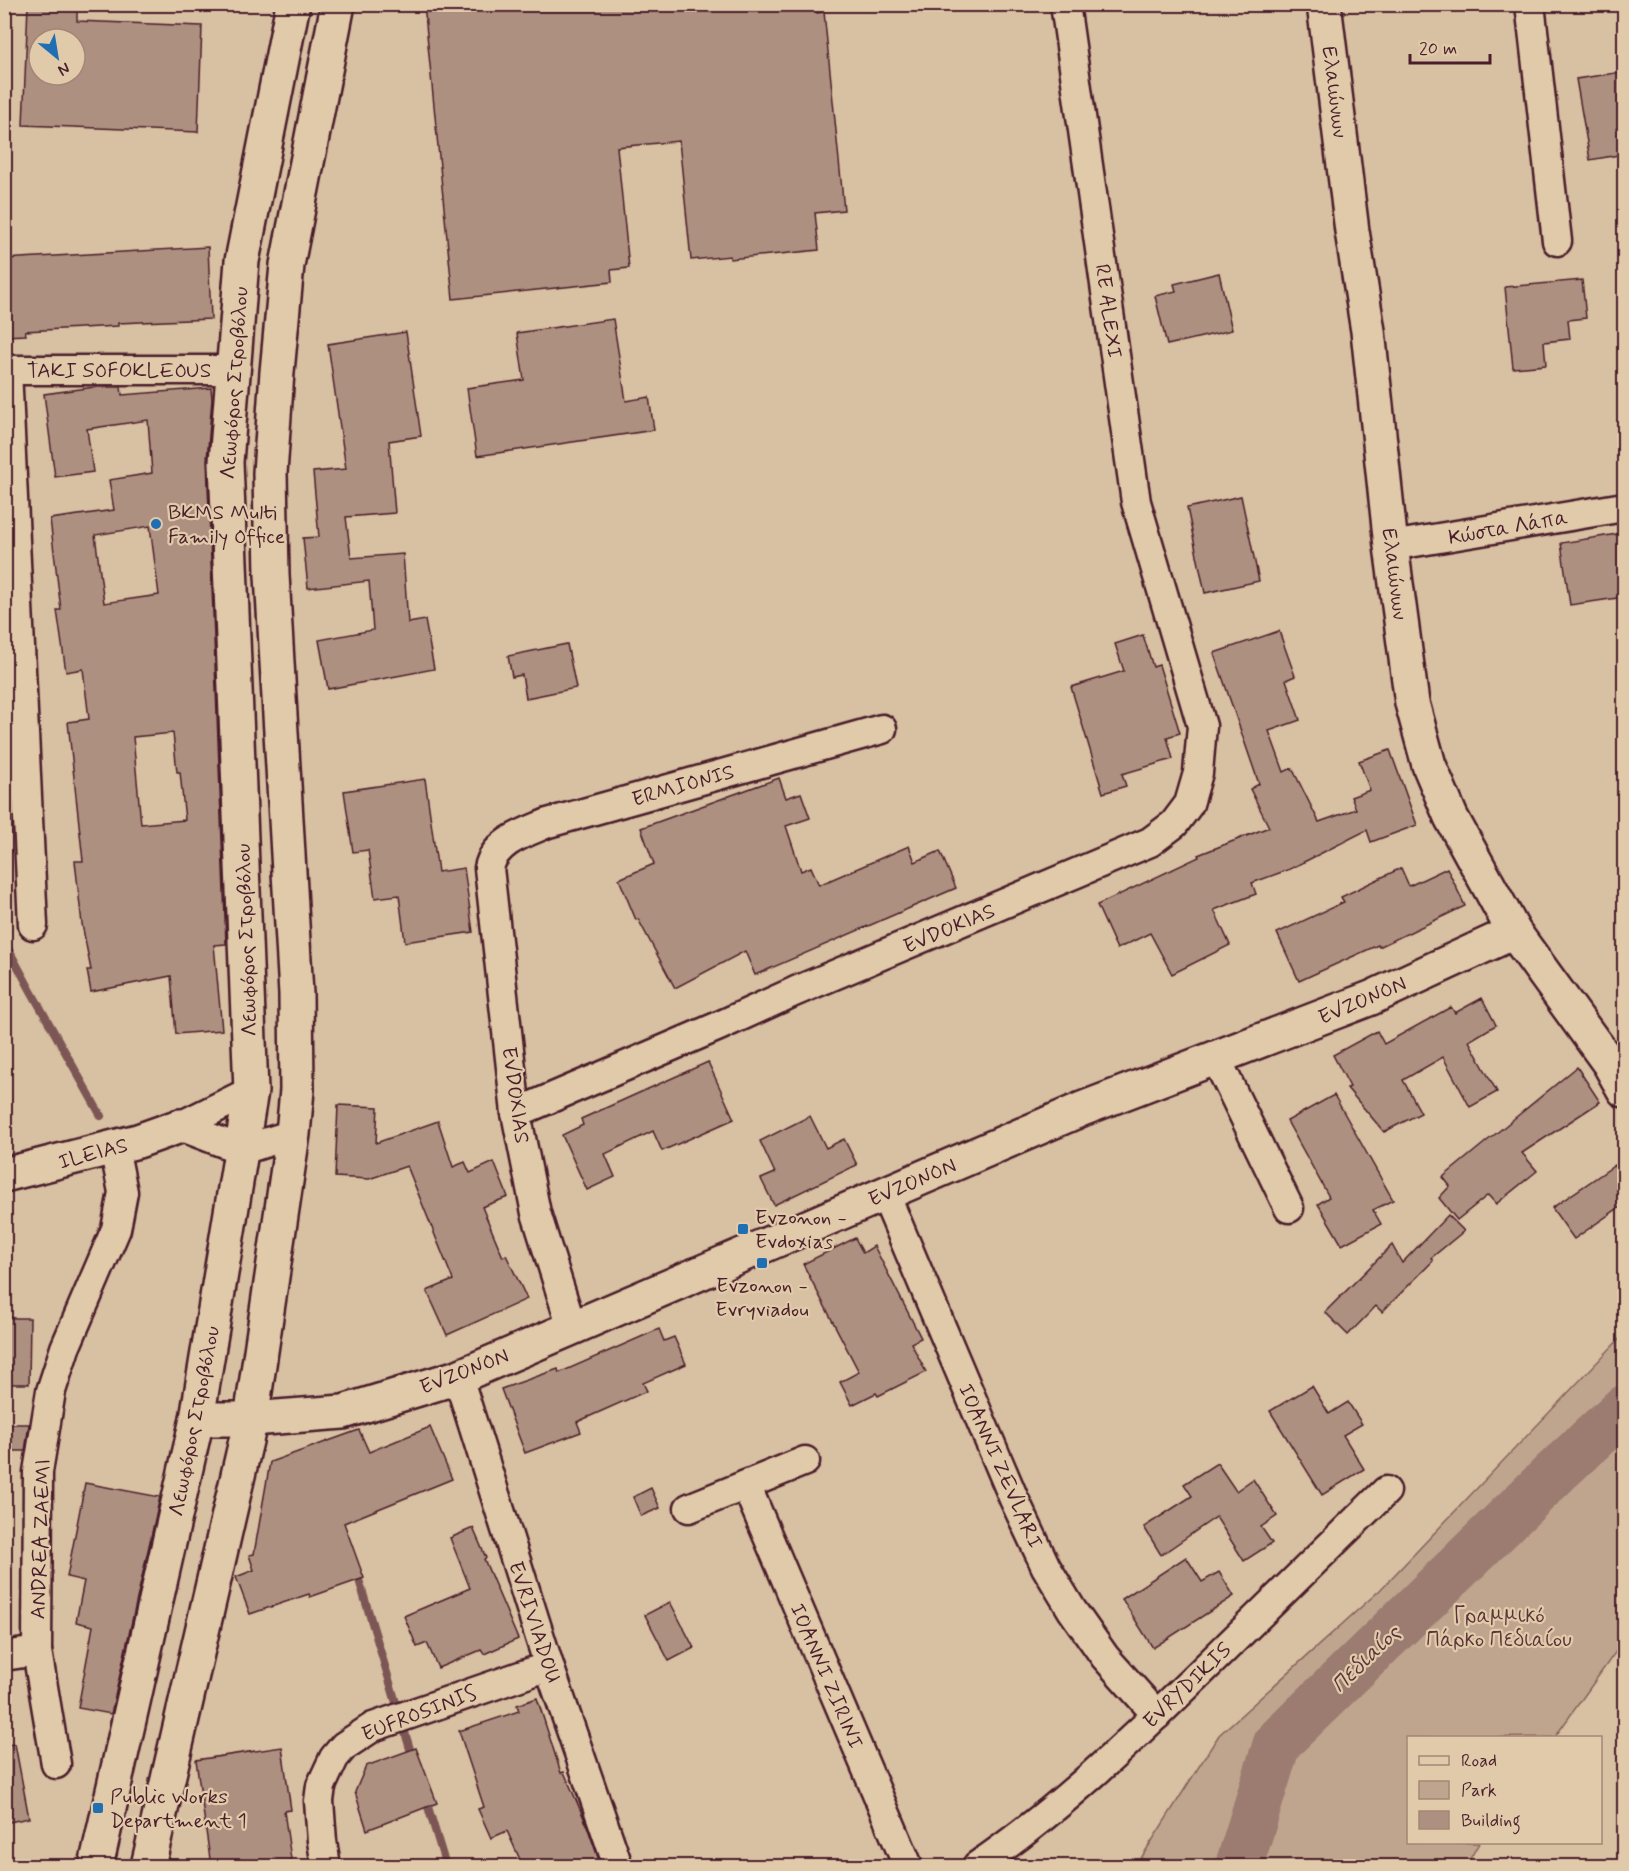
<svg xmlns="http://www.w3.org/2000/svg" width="1629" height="1871" font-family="Mynerve,sans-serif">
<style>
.green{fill:#c0a58e;stroke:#85625c;stroke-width:1.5}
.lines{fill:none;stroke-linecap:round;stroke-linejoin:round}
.stream{stroke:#7b5754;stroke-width:8}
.river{stroke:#9c7c70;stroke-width:48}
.building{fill:#ae9080;stroke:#4a1f2b;stroke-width:1.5;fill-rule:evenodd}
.minor-casing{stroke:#4a1f2b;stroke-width:33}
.tertiary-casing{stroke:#4a1f2b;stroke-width:38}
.secondary-casing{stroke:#4a1f2b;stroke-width:38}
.primary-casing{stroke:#4a1f2b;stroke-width:38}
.minor{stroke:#e1caaa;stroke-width:28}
.tertiary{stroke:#e1caaa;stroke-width:33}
.secondary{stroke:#e1caaa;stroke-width:33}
.primary{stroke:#e1caaa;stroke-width:33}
.poi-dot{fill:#1f6fb2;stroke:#e1caaa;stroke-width:2}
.labels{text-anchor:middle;stroke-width:4.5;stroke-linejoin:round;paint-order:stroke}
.street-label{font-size:21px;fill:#4a1f2b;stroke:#e1caaa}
.poi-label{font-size:21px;fill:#4a1f2b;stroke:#e1caaa;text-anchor:start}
.park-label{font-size:21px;fill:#5c333a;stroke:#e1caaa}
.water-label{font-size:22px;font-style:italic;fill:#5a3239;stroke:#e1caaa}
</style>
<rect width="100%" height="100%" fill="#d8c0a2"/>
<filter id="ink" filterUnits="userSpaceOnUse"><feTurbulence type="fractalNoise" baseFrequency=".0167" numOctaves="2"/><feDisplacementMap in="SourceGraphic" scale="12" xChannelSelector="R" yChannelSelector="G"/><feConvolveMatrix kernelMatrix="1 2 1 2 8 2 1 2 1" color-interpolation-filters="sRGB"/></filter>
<g filter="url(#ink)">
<polygon class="green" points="1624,1334 1624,1640 1555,1737 1408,1738 1408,1842 1479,1843 1466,1866 1136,1866 1219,1735 1380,1590"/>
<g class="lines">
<g class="stream">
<polyline points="4,941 31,991 101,1116"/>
<polyline points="356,1570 413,1759"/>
<polyline points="425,1797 446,1866"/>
</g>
<polyline class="river" points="1239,1866 1277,1743 1557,1471 1624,1409"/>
</g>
<g class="building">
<polygon points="424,4 816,4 817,13 824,12 844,210 815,213 819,250 730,259 730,256 691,260 679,141 617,147 629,268 611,270 612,282 453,299"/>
<path d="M28,5L77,7V21L202,26L198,132L23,125ZM39,39H75V75H39Z"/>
<polygon points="1622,72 1624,89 1624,154 1590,160 1576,79"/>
<polygon points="208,247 211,319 118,323 118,326 25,331 26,335 4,336 4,259"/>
<polygon points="1219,273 1232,330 1167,345 1155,296 1176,291 1174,284"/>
<polygon points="1582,280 1586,318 1568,320 1570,339 1544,342 1546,365 1513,368 1505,287"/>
<polygon points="613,319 626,401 649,397 654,430 477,456 467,388 524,380 517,333"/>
<polygon points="406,332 421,436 389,441 395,513 346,517 351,558 403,554 408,623 425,620 434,669 328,689 319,640 373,630 369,581 308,588 303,538 319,537 313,472 346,469 328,344"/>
<path d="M95,387H121L122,395L211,388L212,399L207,460L226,944L214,945L222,1030L176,1034L171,976L91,992L87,970H91L82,924L75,861H83L68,722L89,719L83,669L66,672L57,610H61L50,519L114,510L109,480L152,473L148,420L87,429L93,472L55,477L44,394ZM150,526L159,595L104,603L95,535ZM173,733L177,772H180L185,820L141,824L133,737Z"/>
<polygon points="1241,496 1259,581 1205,593 1187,508"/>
<polygon points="1624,533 1624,597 1570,605 1561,543"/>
<polygon points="1279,631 1295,676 1286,680 1300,720 1269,731 1284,772 1292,768 1319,822 1356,809 1351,797 1370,790 1359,761 1390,750 1417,825 1371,842 1367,830 1290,869 1252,883 1256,894 1214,910 1230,945 1172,974 1150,933 1117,949 1097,905 1199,857 1198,855 1269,827 1250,789 1259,784 1214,653"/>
<polygon points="1143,635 1153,667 1159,665 1180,733 1167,737 1173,759 1122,774 1126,786 1103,793 1071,687 1124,671 1115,644"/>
<polygon points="567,644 576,688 526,698 522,675 512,677 508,656"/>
<polygon points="779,778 786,798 801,793 810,818 786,826 801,871 811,867 819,885 909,846 915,862 940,851 956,888 755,975 745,951 675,988 638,919 636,920 619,879 654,864 641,828"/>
<polygon points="425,779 438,872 464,868 473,932 405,942 399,895 375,898 368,850 353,852 344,791"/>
<polygon points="1401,868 1409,886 1447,868 1465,906 1379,947 1378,945 1299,981 1277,933 1344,902 1341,897"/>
<polygon points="1482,998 1496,1025 1469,1041 1497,1092 1470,1107 1443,1057 1403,1080 1421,1113 1384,1132 1347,1088 1350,1087 1333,1055 1377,1031 1384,1044 1451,1007 1455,1013"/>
<polygon points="708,1062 734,1119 662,1151 653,1131 605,1154 615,1177 587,1190 562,1135 583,1125 581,1119"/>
<polygon points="1577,1067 1600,1102 1522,1153 1537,1171 1496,1204 1488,1195 1457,1220 1439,1198 1450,1186 1443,1177"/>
<polygon points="1334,1095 1393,1200 1373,1210 1381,1224 1342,1245 1318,1204 1329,1197 1287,1121"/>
<polygon points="338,1105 378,1107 376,1143 438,1121 453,1167 465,1162 470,1173 494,1162 508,1197 482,1207 503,1257 506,1255 527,1299 447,1335 427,1291 453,1280 407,1166 369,1179 335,1177"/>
<polygon points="810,1116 826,1148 844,1139 857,1165 774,1205 761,1179 775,1173 760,1141"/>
<polygon points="1615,1165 1624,1178 1624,1204 1574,1239 1552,1208"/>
<polygon points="1448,1215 1464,1231 1431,1258 1433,1261 1382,1312 1376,1306 1348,1335 1325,1312 1392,1245 1402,1263"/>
<polygon points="855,1238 863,1253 874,1246 921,1338 911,1343 926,1372 878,1396 876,1393 852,1405 840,1382 859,1372 803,1264"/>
<polygon points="4,1318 30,1318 29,1384 4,1384"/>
<polygon points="659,1329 664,1341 674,1337 686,1364 643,1383 647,1391 577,1422 581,1432 525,1453 501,1389 558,1369 559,1373"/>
<polygon points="1312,1386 1329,1414 1348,1402 1362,1424 1343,1435 1364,1469 1322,1495 1270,1411"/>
<polygon points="4,1424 29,1424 25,1451 4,1451"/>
<polygon points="430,1427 452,1479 344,1523 364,1578 310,1597 309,1594 250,1614 236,1577 254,1570 249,1555 254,1554 270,1462 359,1430 369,1452"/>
<polygon points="1217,1463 1236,1491 1253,1479 1277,1516 1261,1527 1272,1543 1244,1561 1216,1517 1161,1555 1144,1527 1192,1496 1184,1484"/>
<polygon points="85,1483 160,1497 111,1714 78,1708 93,1626 76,1622 84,1581 67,1577"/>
<polygon points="651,1488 660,1508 641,1516 633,1497"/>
<polygon points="473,1528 486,1558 484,1559 518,1639 484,1654 481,1650 438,1668 427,1643 417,1647 404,1616 470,1588 450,1538"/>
<polygon points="1186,1557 1202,1582 1219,1572 1234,1596 1153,1648 1122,1599"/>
<polygon points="670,1602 694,1648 669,1661 645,1615"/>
<polygon points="537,1698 561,1773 564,1772 586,1823 601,1866 523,1866 507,1831 491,1838 478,1809 484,1807 459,1731 519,1711 517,1705"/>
<polygon points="15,1744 29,1818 4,1823 4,1745"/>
<polygon points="282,1747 291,1810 284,1811 292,1866 211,1866 196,1760"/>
<polygon points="416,1748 437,1803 367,1830 355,1792 366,1766"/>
</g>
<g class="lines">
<g class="minor-casing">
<g id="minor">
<polyline points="1530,4 1557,241"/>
<polyline points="4,370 233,370"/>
<polyline points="7,370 33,925"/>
<polyline points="1391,546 1624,507"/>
<polyline points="1216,1058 1289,1208"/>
<polyline points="516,1113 719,1026 796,991 1150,842 1174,824 1189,804 1198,773 1202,726 1136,502 1065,4"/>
<polyline points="180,1126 242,1150 293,1134"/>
<polyline points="180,1126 251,1091"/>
<polyline points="885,1194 1014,1499 1046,1567 1072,1610 1105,1657 1157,1715"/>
<path d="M572,1328L536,1213L516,1113L489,868C495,841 525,833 548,823L882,729"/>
<polyline points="458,1377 549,1666 618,1866"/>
<polyline points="746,1485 908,1866"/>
<polyline points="689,1508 805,1461"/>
<polyline points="4,1656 37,1651"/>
<polyline points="56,1764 37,1651 38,1472 51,1391 65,1348 116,1229 123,1192 114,1147"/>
<polyline points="326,1866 322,1841 319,1801 321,1786 334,1758 344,1746 373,1727 549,1666"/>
<path d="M977,1866C1057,1812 1128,1743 1197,1676C1260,1614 1323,1553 1386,1491"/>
</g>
</g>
<g class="tertiary-casing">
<g id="tertiary">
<polyline points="4,1175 138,1141 180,1126"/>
<polyline points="197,1419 251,1419 343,1412 458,1377 1082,1109 1371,998 1514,932"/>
</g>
</g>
<g class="secondary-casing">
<polyline id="secondary" points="1324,4 1352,231 1368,331 1391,546 1412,703 1429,765 1451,817 1514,932 1609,1063 1624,1090"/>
</g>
<g class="primary-casing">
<g id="primary">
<polyline points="96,1866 197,1419 251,1091 226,462 242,261 293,4"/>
<polyline points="148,1866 251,1419 293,1134 297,1090 296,994 272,575 270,473 277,372 287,265 338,4"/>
</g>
</g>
<use href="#minor" class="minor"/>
<use href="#tertiary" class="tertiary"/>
<use href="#secondary" class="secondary"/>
<use href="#primary" class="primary"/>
</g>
</g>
<g class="poi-dot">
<circle cx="156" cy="524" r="6"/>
<rect x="737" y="1223" width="12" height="12" rx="3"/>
<rect x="756" y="1257" width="12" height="12" rx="3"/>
<rect x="92" y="1802" width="12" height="12" rx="3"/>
</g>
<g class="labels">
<g class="street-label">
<text transform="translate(1335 92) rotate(83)" y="7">Ελαιώνων</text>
<text transform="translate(1109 311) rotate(82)" y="7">RE ALEXI</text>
<text x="119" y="377">TAKI SOFOKLEOUS</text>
<text transform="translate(234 383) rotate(-86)" y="7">Λεωφόρος Στροβόλου</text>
<text transform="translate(1508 527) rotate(-10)" y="7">Κώστα Λάπα</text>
<text transform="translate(1395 574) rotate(83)" y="7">Ελαιώνων</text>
<text transform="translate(683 785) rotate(-16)" y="7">ERMIONIS</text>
<text transform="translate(949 928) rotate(-23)" y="7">EVDOKIAS</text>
<text transform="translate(246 940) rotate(-92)" y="7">Λεωφόρος Στροβόλου</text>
<text transform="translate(1362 1000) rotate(-23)" y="7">EVZONON</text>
<text transform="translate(516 1095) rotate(82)" y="7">EVDOXIAS</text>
<text transform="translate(93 1153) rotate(-15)" y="7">ILEIAS</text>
<text transform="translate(912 1182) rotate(-23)" y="7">EVZONON</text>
<text transform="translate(464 1371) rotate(-21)" y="7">EVZONON</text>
<text transform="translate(194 1421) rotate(-79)" y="7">Λεωφόρος Στροβόλου</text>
<text transform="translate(1001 1466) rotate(66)" y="7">IOANNI ZEVLARI</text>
<text transform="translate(40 1539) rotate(-88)" y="7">ANDREA ZAEMI</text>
<text transform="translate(535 1622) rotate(72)" y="7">EVRIVIADOU</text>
<text transform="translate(827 1676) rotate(67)" y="7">IOANNI ZIRINI</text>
<text transform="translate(1187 1685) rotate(-44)" y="7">EVRYDIKIS</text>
<text transform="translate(419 1713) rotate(-21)" y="7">EUFROSINIS</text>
</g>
<g class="poi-label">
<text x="168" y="519">BKMS Multi<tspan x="168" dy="24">Family Office</tspan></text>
<text x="755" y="1224">Evzonon -<tspan x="755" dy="24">Evdoxias</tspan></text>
<text x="762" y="1292" text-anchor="middle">Evzonon -<tspan x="762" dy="24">Evryviadou</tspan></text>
<text x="110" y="1803">Public Works<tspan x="110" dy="24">Department 1</tspan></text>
</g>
<g class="park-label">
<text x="1499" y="1622">Γραμμικό<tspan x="1499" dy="24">Πάρκο Πεδιαίου</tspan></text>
</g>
<g class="water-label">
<text transform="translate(1365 1658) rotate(-44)" y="8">Πεδιαίος</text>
</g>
</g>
<rect width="1629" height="1871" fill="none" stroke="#e1caaa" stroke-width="24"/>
<rect x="12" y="12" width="1605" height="1847" fill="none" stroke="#4a1f2b" stroke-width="2" filter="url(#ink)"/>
<rect x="1407" y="1736" width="195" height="108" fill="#e1caaa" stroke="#a58677" stroke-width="1.5"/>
<rect x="1419" y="1756" width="30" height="9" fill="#e1caaa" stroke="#a58677" stroke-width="1.5"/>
<text x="1461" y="1766" font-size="18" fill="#4a1f2b">Road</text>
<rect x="1419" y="1781" width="30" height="18" fill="#c0a58e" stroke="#a58677" stroke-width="1.5"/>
<text x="1461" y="1796" font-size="18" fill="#4a1f2b">Park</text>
<rect x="1419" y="1811" width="30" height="18" fill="#ae9080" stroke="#a58677" stroke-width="1.5"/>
<text x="1461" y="1826" font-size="18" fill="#4a1f2b">Building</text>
<g transform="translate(57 57) rotate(150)"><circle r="28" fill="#e1caaa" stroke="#a58677" stroke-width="1.5"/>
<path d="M0-4.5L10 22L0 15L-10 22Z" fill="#1f6fb2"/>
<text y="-9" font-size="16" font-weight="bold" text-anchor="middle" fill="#4a1f2b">N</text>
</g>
<path d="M1410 54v9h80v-9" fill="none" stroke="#4a1f2b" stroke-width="3"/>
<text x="1419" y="54" font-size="18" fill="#4a1f2b" stroke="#e1caaa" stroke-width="4.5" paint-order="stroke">20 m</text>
</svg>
